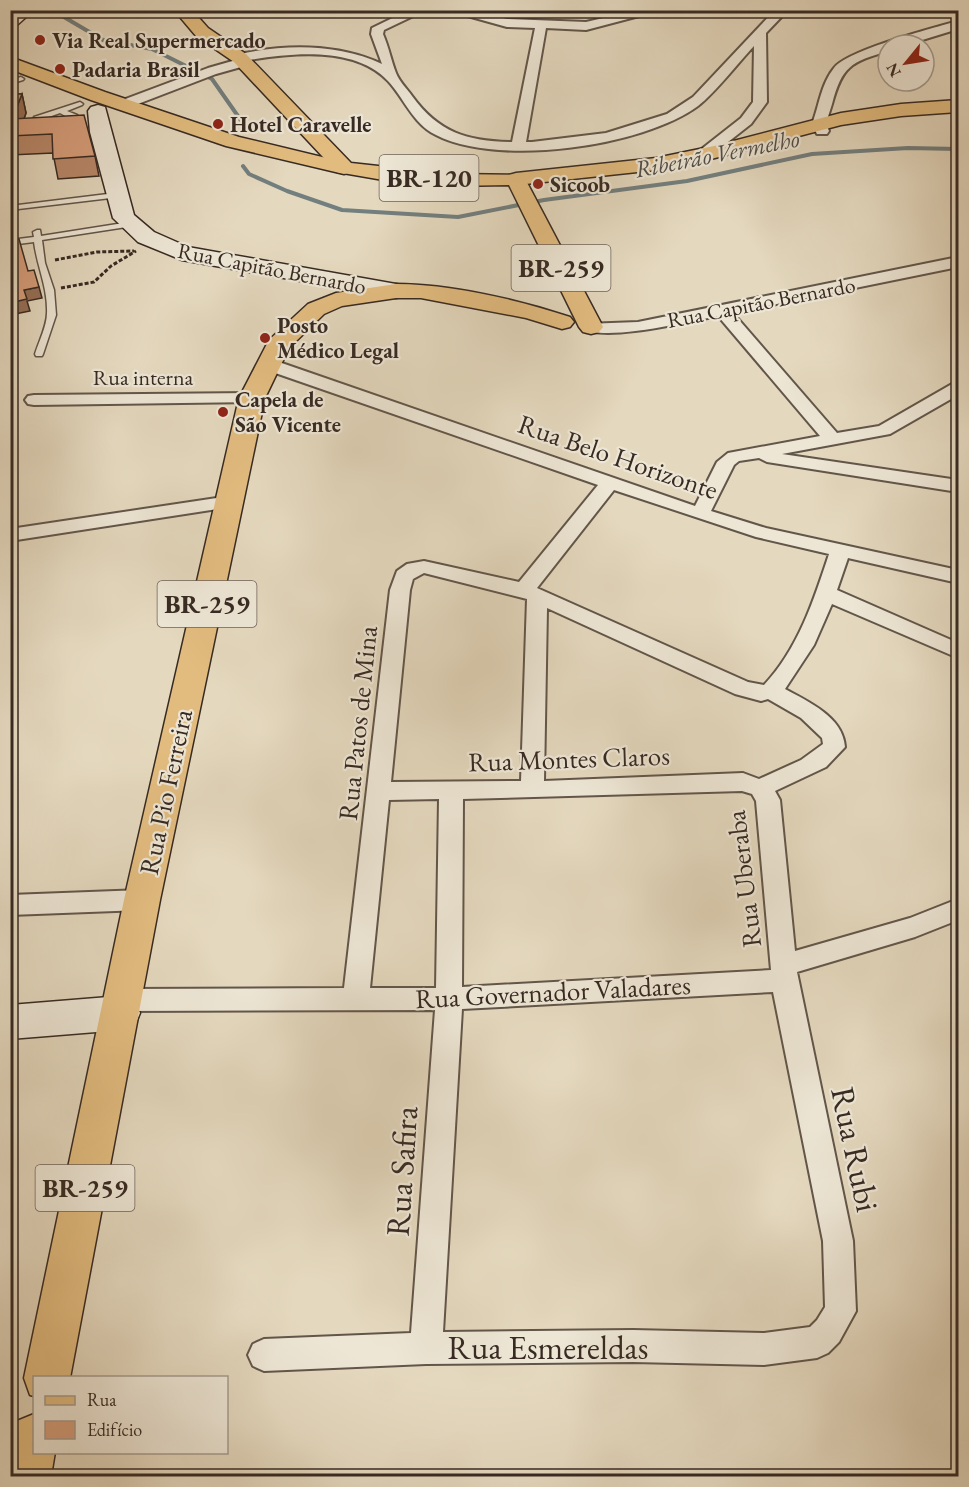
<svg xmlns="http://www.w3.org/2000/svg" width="969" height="1487" font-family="'EB Garamond',serif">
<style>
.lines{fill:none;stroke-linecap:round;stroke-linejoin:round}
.stream{stroke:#727f7f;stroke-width:4}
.lane-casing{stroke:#62564a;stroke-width:3}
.street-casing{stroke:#62564a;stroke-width:4}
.secondary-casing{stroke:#372a23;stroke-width:3}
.primary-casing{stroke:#372a23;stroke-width:3}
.highway-casing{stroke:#372a23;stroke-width:3}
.path{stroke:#372a23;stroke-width:3;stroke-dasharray:4 2;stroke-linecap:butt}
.lane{fill:#ede6d5;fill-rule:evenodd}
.street{fill:#ede6d5;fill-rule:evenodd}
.secondary{fill:#ede6d5;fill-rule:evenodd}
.primary{fill:#e2bc7f;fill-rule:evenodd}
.highway{fill:#e2bc7f;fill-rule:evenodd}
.wall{fill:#b8886a;stroke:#372a23;stroke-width:1.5}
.shaded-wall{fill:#966f56;stroke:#372a23;stroke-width:1.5}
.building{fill:#d69e7b;stroke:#372a23;stroke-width:1.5}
.poi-dot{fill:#8f2418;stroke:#ede6d5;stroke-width:2}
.labels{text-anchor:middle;stroke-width:4.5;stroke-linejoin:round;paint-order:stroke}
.far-poi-label{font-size:22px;font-weight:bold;fill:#372a23;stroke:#ede6d5;text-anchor:start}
.far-street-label{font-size:22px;fill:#372a23;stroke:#ede6d5}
.far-water-label{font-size:24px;font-style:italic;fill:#504d49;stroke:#ede6d5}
.shield{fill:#ede6d5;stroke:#6e6258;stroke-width:1.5}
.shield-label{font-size:26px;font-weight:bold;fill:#372a23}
.street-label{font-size:27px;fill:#372a23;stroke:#ede6d5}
.near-street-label{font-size:33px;fill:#372a23;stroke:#ede6d5}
</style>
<rect width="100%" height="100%" fill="#e4d8be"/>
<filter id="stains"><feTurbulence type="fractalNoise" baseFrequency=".00333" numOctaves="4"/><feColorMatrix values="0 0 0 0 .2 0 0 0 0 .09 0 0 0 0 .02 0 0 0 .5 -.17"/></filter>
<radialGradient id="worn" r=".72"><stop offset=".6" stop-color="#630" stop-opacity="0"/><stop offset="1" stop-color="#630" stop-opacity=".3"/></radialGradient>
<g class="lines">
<g class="stream">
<polyline points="52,10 103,40 152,49 212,79 247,129"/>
<polyline points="243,166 249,174 287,191 342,210 458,217 544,200 687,181 812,154 908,148 958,149"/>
</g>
<g class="lane-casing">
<g id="lane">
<polygon points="21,77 24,79 23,80 10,84 10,80"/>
<polygon points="80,102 83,104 82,105 67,111 77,115 85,126 84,128 78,128 71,119 60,113 40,120 36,130 29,128 34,117"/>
<polygon points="116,193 119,193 119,197 10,210 10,206"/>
<path d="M130,222L134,224L133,226L42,240L45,263L54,290L56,315L43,354L42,356H36L35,354C39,341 47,326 47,313C48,288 37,266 34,242L10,245V240L34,237L33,232L37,230H40L41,236Z"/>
</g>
</g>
<g class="street-casing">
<g id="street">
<path d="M409,10H426L384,30L383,34C389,48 391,60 396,73C399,81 407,89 412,96C439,133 467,141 512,142L535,28L507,27L446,10H469L507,19L586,22L638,10H662L586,30L546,28L526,142H532L606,133L667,114L693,97L775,10H788L766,33L767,102L751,124L709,157L704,158L697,154L699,151L741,118L753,102L754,46C738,63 715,93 698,106C642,147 498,167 436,135C413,124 404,98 388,81C355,46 292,53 249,60L248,65L216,74L130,107L125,108L118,104L120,101L208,68L236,60V55C283,44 337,43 382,64L371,34L372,28Z"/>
<path d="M958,21V29L906,45H888V51C851,62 842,66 832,104C829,114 825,122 829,131L827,134H817L812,124C819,106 821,84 834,68C848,50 933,28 958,21Z"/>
<path d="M958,257V267L733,313L837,433L879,426L952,384L958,383V395L890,434L782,454L958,480V492L767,462L759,458L739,461L734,465L711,511L766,528L958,570V583L848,558L837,590L958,643V658L832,604L814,645L785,689C809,702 843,717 845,747L826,767L775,791L780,800L795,951L910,918L958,899V920L915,937L797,972L853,1241L856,1311L839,1342L828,1353L817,1358L764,1365L633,1362L426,1364L264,1371L253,1366L248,1355L253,1344L264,1339L411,1333L435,1010L124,1011L115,1008L111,1000L115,992L124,989L344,988L390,590L397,571L407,564L424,561L519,582L598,485L261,368L259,364L261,360H273L695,506L717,462L728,453L820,436L718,316C696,320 597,344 583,327L585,324L638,322ZM614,490L756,537L829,554C814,600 798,649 764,685L748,682L537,588ZM424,573L527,599L521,781L391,782L410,590L413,579ZM547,608L735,694L761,701L768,699L801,718L822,738L823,744L801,760L759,779L743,773L544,781ZM742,791L752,794L756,801L771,970L462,987L463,799ZM439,799L436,988H370L389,800ZM773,992L823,1241L825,1307L817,1320L810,1327L764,1333L633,1330L443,1332L462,1009Z"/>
<polygon points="252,393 258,394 261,398 258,402 34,405 28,404 25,400 28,396 34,395"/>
<polygon points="230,496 237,498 239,502 237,506 10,541 10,529"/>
<polygon points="142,890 151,893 154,900 151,907 142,910 10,915 10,895"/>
</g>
</g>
<g class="secondary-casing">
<g id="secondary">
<polygon points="14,10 34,10 16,26 10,27 10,13"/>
<polygon points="98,105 105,107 134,215 154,232 188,247 396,284 404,286 408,291 404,296 396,298 182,260 138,242 113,218 90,132 88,111 91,107"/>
<polygon points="121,996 135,1001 140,1013 135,1025 121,1030 10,1039 10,1005"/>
</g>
</g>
<g class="primary-casing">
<g id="primary">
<polygon points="10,57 105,92 239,137 351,164 354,168 351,172 344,174 226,146 91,100 10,69"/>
<polygon points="958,100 958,112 901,116 841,125 715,158 656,170 516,185 509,183 506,179 509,175 516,173 656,158 714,146 841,113 901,104"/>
</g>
</g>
<g class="highway-casing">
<g id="highway">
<polygon points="174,10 192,10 208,28 246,54 351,163 451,174 523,175 603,327 599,332 591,334 583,332 579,327 509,185 451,186 389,181 337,172 234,62 196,36"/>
<path d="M396,284C450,284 519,300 570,317L574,322L570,327L562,329L526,318L421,298H396L342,306L324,314L289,348L265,398L160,900L70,1378H34V1396L30,1395L24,1378L124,900L239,398L269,340L308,304L336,293Z"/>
<polygon points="34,1414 34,1452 55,1452 51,1476 10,1476 10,1437 17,1421"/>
</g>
</g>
<g class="path">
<polyline points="55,260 97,252 134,251"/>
<polyline points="61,288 94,282 111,266 136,251"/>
</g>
<use href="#lane" class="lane"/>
<use href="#street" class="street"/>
<use href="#secondary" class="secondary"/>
<use href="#primary" class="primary"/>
<use href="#highway" class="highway"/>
</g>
<polygon class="wall" points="10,94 22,94 26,113 24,119 95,156 99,176 58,179 53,153 10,155"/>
<g class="shaded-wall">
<polygon points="22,94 26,113 18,135 12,119"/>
<polygon points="39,287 42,298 27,301 30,311 10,315 10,303 24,290"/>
</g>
<g class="building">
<polygon points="10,94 22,94 12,119 84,115 95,156 53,159 52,134 10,136"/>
<polygon points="19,239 28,271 34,270 39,287 24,290 27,299 10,303 10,240"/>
</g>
<g class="poi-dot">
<circle cx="40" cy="40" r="6"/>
<circle cx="60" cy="69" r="6"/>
<circle cx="218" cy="124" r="6"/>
<circle cx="538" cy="184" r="6"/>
<circle cx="265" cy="338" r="6"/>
<circle cx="223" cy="412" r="6"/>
</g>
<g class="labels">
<g class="far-poi-label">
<text x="52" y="48">Via Real Supermercado</text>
<text x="72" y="77">Padaria Brasil</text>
<text x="230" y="132">Hotel Caravelle</text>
<text x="550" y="192">Sicoob</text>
<text x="277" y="333">Posto<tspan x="277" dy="25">Médico Legal</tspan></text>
<text x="235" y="407">Capela de<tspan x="235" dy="25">São Vicente</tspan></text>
</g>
<g class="far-street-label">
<text transform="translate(272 268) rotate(11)" y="8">Rua Capitão Bernardo</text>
<text transform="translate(761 302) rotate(-11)" y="8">Rua Capitão Bernardo</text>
<text x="143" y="385">Rua interna</text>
</g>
<g class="far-water-label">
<text transform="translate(717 154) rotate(-11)" y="8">Ribeirão Vermelho</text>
</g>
<g class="shield">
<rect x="379.5" y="155" width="99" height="46" rx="4.5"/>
<rect x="511.5" y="245" width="99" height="46" rx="4.5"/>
<rect x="157.5" y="581" width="99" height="46" rx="4.5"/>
<rect x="35.5" y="1165" width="99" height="46" rx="4.5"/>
</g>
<g class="shield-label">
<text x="429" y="187">BR-120</text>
<text x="561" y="277">BR-259</text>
<text x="207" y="613">BR-259</text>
<text x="85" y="1197">BR-259</text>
</g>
<g class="street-label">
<text transform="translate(618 457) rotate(19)" y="9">Rua Belo Horizonte</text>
<text transform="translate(358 723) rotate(-84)" y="9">Rua Patos de Mina</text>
<text transform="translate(569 759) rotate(-2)" y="9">Rua Montes Claros</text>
<text transform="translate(166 792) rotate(-78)" y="9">Rua Pio Ferreira</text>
<text transform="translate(744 879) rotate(-97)" y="9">Rua Uberaba</text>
<text transform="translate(553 992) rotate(-3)" y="9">Rua Governador Valadares</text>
</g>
<g class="near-street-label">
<text transform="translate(856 1149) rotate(78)" y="12">Rua Rubi</text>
<text transform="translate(401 1171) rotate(-86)" y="12">Rua Safira</text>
<text x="548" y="1359">Rua Esmereldas</text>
</g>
</g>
<rect width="969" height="1487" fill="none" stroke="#e4d8be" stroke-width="36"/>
<rect x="12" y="12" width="945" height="1463" fill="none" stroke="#372a23" stroke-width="3"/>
<rect x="18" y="18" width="933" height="1451" fill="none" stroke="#372a23" stroke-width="1.5"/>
<rect x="33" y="1376" width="195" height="78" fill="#ede6d5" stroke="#a49b8e" stroke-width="1.5"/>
<rect x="45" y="1396" width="30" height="9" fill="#e2bc7f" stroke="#a49b8e" stroke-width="1.5"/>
<text x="87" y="1406" font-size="18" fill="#372a23">Rua</text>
<rect x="45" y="1421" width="30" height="18" fill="#d69e7b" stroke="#a49b8e" stroke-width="1.5"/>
<text x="87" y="1436" font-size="18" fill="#372a23">Edifício</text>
<g transform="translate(906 63) rotate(240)"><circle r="28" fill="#ede6d5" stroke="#a49b8e" stroke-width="1.5"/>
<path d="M0-4.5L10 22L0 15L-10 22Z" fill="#8f2418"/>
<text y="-9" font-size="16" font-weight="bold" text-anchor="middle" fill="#372a23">N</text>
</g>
<rect width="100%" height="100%" filter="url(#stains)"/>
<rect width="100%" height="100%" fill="url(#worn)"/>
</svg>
